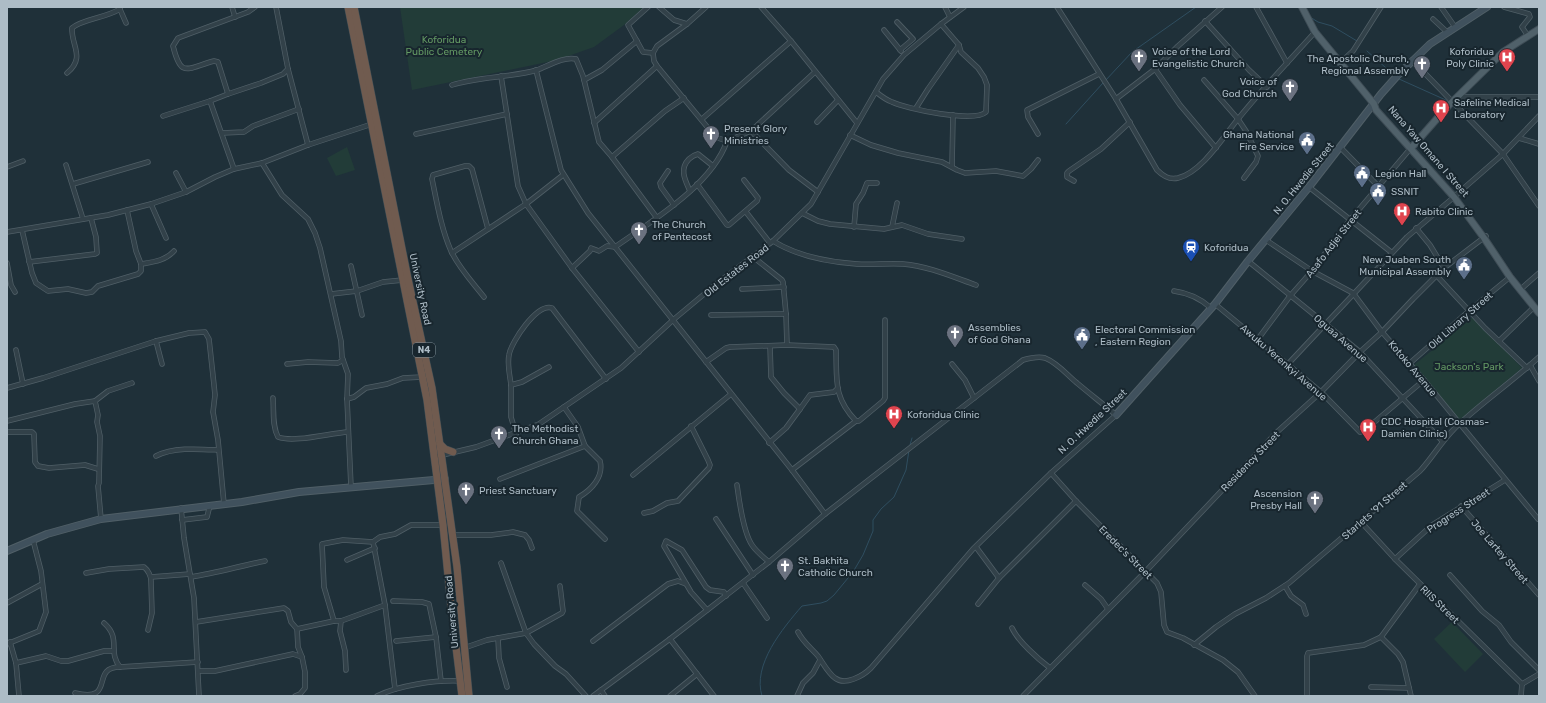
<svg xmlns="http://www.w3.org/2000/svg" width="1546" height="703" font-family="Rubik,sans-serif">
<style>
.green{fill:#223c38}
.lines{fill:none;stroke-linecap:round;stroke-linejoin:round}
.stream{stroke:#2f4e60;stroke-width:1}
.street-casing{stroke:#505f67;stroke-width:5.5}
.secondary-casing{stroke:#505f67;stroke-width:8}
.primary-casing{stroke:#3f4d56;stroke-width:8}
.highway-casing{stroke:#3d4c54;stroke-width:8}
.street{stroke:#324149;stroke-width:4}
.secondary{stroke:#40515d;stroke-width:6}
.primary{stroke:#50616a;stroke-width:6}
.highway{stroke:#705b4f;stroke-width:7}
.labels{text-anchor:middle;stroke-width:4;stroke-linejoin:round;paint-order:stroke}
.shield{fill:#18262e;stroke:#808f98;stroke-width:1}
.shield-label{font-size:9px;font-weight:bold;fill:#adbcc6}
.park-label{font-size:10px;fill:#639863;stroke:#18262e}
.poi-label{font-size:10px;fill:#adbcc6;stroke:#18262e;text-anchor:start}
.street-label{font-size:10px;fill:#adbcc6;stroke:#18262e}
</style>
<rect width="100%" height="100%" fill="#1f3039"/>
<g class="green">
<polygon points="400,7 644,7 624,25 594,47 557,60 412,90"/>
<polygon points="347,147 355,170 336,176 327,158"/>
<polygon points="1473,317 1522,368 1459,421 1414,365"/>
<polygon points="1452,622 1483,654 1465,672 1434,639"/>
</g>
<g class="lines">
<g class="stream">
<polyline points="1310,17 1318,22 1332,26 1357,41"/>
<polyline points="1367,51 1395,76"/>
<polyline points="1399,79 1448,101"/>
<polyline points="1105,81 1132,52 1196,7"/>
<polyline points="1066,124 1103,83"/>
<polyline points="910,445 912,438"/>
<path d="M762,696C752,665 783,628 802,606L821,603L827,601L834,595L853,572L863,555L873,531V520L881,509L894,497L906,470L909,450"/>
</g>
<g class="street-casing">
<g id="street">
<polyline points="119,7 126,23"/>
<polyline points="232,7 235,17"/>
<polyline points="276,7 288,69 308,145"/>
<polyline points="648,7 628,25 643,52 653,53"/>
<polyline points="659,7 674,20 687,24"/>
<polyline points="706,7 687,24 657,46 653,53 654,61 657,66 713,134 718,138 727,141 751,131 815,72"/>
<polyline points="761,7 791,41 857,123"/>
<polyline points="945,7 950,17"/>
<path d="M1057,7L1116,99L1157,170C1163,176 1169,180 1178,178C1202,172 1223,137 1238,119C1262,89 1289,61 1315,32"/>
<polyline points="1256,7 1287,63"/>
<polyline points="1441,7 1455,27"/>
<polyline points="1504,7 1529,14 1530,17 1522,27 1528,36"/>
<polyline points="1433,19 1447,32"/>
<polyline points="1205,21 1249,70 1267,87"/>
<polyline points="897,22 913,39 900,50"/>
<polyline points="884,30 901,51"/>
<polyline points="1412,60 1503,154 1539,206"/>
<polyline points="1340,63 1353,51 1381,7"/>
<polyline points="1155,69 1180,105 1216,148"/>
<polyline points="536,70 561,170 588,213 792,470 825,514"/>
<path d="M67,73C86,57 71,46 72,28C82,19 106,18 120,9"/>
<polyline points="501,76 518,186 526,204 572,268 639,352"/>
<polyline points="584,80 602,70 637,41"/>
<polyline points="1204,80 1238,119 1246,131 1258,156 1256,162 1244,178"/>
<path d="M452,85C480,76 510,78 537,70C548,66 564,56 576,59L583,76L599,142L612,157L657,218"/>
<path d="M876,92C881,96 886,100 892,102C907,109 974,123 986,112L987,85L984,77L978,68L961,52L959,45L941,24"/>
<path d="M228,94L218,62L214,61C187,68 181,79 173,46L178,38L248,12L255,7"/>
<polyline points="1457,97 1539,97"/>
<polyline points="1116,99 1155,69 1178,46 1222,7"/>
<polyline points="210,101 234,169"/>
<polyline points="916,108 928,89 959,45"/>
<polyline points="163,116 210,101 228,94 261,83 283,74 288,69"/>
<polyline points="702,119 791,41"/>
<polyline points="817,122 838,100"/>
<polyline points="594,123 657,66"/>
<polyline points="751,131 789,170 818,192"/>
<polyline points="222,133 244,132 253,126 299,109"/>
<polyline points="416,134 507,114"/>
<polyline points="1038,134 1028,117 1027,110 1099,74"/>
<polyline points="850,135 871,145 898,153 942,162 957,170 965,173 996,171 1023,176 1031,169 1038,160"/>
<polyline points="1519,138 1539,144"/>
<polyline points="1340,147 1378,186"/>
<polyline points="612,157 665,111 684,98"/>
<polyline points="262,163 282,195 308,219 315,233 320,248 341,341 342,357 348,374 347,399 351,487"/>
<polyline points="66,165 83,219"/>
<polyline points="952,166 953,115"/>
<polyline points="7,167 23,161"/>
<polyline points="668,171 660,183 661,187 674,205"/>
<polyline points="176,173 186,192"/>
<polyline points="1074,181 1067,177 1067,173 1069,171 1101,149 1130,122"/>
<polyline points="73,184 148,162"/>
<polyline points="697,184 727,225 729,225 757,201 758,198 744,180"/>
<polyline points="1309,187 1391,252"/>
<path d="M690,191C685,180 679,169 689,159C692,156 694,155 698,154L713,166"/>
<polyline points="1456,195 1503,154 1539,116"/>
<polyline points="151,204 166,238"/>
<polyline points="746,212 770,243"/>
<polyline points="802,213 818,221 830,224 884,229 902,225 928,234 962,239"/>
<polyline points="854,227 856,204 863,193 867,183 877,183"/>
<polyline points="892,227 897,203"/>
<polyline points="1416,228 1430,245 1444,268"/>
<polyline points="22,230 32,273 36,283 48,291 68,289 86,293 92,292 98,286 138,274 141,271 141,264 136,251 127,210"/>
<polyline points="7,232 108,215 151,204 186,192 215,177 234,169 262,163 308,145 372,124"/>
<polyline points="1266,240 1312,271 1353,293 1382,332 1424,380 1538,519"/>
<path d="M773,241C797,256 829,262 857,264C873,265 888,263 903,264C928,266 953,277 976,285"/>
<polyline points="452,253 526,204 563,175"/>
<polyline points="752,256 782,280 783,282 786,314 787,345"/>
<polyline points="1248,261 1360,352 1442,441"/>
<polyline points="29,262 95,254 97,253 96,237 91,218"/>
<polyline points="7,263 11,285 15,292"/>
<path d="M141,264C153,262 165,261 174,251"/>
<polyline points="351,266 362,315"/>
<path d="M572,268L590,251L591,248L599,251L607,246L615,247C652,221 712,185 727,141"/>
<polyline points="1437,276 1485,328 1527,368"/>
<polyline points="1522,288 1539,273"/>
<polyline points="742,289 784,287"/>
<path d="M1174,291C1189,293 1200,298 1211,308"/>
<polyline points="331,294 357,291 383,282 403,280"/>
<path d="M484,297C473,283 459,268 451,251C441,228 437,203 432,179L433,175L465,166H469L472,169L488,229"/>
<polyline points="1215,304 1321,392 1360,432 1364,431 1424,380"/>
<polyline points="711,315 786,314"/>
<polyline points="1258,339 1290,296 1312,271 1350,220 1410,149"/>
<polyline points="156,341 162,364"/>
<polyline points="1499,341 1534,307"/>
<polyline points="770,346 771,377 784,393 800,409 810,395 834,392 838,388"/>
<polyline points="16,350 23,384"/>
<path d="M706,362L726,348L730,347L787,345L834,347L836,350C837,380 833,397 856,421H859L883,401L885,398V320"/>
<polyline points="1410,363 1470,310 1510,277"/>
<polyline points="287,364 308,362 338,363 343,360"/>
<polyline points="952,364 965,380 974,398"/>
<polyline points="1288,364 1407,237 1454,197"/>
<polyline points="1530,365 1539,381"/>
<path d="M511,385C510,376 507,365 509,355C511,342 537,303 552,308L606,379"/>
<polyline points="7,388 43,378 156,341 189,333 205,332 209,339 214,385 215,395 213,412 218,440 224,504"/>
<path d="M273,398C274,411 272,426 278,437C294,443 330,433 348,432"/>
<polyline points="347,399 354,397 366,388 387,384 403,378 422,377"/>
<polyline points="95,401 108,391 132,383"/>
<polyline points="7,421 75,404 95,401 98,415 97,422 100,436 99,483 98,486 101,519"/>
<polyline points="7,432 32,432 34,434 35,462 38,466 49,468 85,465 98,469"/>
<polyline points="516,434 511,417 511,385 522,382 549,367"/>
<polyline points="769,443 786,428 800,409"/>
<path d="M585,446L600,461C604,477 591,490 579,497L577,511L605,539"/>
<path d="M156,456C174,447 199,449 218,450"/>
<polyline points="434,457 476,447 539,424 621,368 673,320 715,285 773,241 811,204 883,79 904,55 941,24 964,7"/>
<polyline points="792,470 856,421"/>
<polyline points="1051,473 1076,501 1157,583 1161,592 1164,625 1167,632 1183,638 1223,660 1238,672 1255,696"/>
<polyline points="633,475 731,394"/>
<polyline points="500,479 585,446 578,427 564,407"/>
<path d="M737,485C739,500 743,532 752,545C756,551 763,557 769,562"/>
<polyline points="1461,506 1539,595"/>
<polyline points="181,508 184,538 194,598 199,696"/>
<polyline points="644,513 653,511 667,503 678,501 709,468 710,465 708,460 691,426"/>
<polyline points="716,519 753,575"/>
<polyline points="182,520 207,517 210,505"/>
<polyline points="1361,522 1395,559 1522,684"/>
<polyline points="452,535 491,535 513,532 525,535 529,540 532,548"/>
<polyline points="976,547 999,578"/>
<polyline points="1395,559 1432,525 1505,480"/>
<polyline points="347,560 375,548"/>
<polyline points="501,563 526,633 534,644 555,666 566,674 586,696"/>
<path d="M86,573L109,569L144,567C148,570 151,576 151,581L152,613L148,630"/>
<polyline points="1450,575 1482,611 1499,625 1511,642 1539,670"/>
<polyline points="151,577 190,574"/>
<path d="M191,577C216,573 240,566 265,561"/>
<polyline points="743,583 767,618"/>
<polyline points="1085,585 1101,599 1108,609"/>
<polyline points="1285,586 1291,596 1303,605 1306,614"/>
<polyline points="393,601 422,602 429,604 436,637 441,681"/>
<polyline points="7,603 42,584"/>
<polyline points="978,604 999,578 1076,501"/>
<polyline points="385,605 395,689"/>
<polyline points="707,610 691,592 664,546 666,541 682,550 706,587 710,590 724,592 726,596"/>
<polyline points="334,621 324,587 322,544 343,540 373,542"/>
<polyline points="341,621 340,631 345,651 346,670"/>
<polyline points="196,622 284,608 288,611 291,622 297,629 298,647 302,657 305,672 305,688 300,694 295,696"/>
<path d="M104,623C122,639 107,651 120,667L198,662"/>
<path d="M1012,628C1018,641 1038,659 1050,668"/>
<polyline points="297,629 334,621 341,621 385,605 373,542 380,537 395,534 411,525 443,525"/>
<polyline points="1381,637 1398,654 1403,662 1411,696"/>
<polyline points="498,638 499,658 507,687"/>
<polyline points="670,639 714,696"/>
<polyline points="396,641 436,637"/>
<polyline points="593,641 668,584 678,581 686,584"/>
<polyline points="10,642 16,663 19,696"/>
<polyline points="7,644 39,631 46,612 41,571 33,540"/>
<path d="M1194,645L1216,627L1235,614L1266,598L1289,583L1420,471C1432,458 1441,442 1455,428C1481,403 1512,382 1539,357"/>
<polyline points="464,648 487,640 526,633 562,613 563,611 560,586"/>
<polyline points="16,663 46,656 61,661 68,661 104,651 113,651"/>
<polyline points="198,671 215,671 293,654 302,657"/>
<polyline points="1522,684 1539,674"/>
<polyline points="1371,687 1409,688"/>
<polyline points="601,690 605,696"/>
<path d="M75,693C117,703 89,667 120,667"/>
<path d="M377,696C400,685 435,680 460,681"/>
<path d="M593,696L670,639L769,562L825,514L1023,360C1030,358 1038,356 1045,358C1058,363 1067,375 1077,383C1090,394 1103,404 1116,415L1051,473L973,549L871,668C863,676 845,686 835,678C828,673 823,663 818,656C811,648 803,642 798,632"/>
<polyline points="670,696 697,674"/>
<polyline points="797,696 803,683 813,673 820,660"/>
<polyline points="1023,696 1145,572 1277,432 1321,392 1360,352 1382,332 1413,299 1444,268 1486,236"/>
<polyline points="1307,696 1307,656 1308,653 1364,645 1381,637 1420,584"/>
<polyline points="1521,696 1522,684"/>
</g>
</g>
<g class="secondary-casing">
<g id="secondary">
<polyline points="1116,415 1215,304 1248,261 1309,187 1381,94 1397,76 1430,44 1487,7"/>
<polyline points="7,551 47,534 101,519 242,502 299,492 445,479"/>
</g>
</g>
<g class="primary-casing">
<g id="primary">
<polyline points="1302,7 1315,32 1374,104 1376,110 1454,197 1484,238 1510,277 1539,313"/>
<polyline points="1412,147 1449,105 1503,52 1539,29"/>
</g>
</g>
<g class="highway-casing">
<g id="highway">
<polyline points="348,7 427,400 443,525 451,606 462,696"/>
<polyline points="354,7 408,279 432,388 457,567 469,696"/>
<polyline points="440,444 445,449 453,452"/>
</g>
</g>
<use href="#street" class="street"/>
<use href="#secondary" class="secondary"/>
<use href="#primary" class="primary"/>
<use href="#highway" class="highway"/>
</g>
<defs>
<g id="church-pin" transform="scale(0.9)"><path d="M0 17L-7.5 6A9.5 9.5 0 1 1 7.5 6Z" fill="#6b7280" stroke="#18262e"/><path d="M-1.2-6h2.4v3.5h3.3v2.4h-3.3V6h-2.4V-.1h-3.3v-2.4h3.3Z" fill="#fff"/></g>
<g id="hospital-pin" transform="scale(0.9)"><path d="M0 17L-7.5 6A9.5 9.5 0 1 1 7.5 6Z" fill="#e0444e" stroke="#18262e"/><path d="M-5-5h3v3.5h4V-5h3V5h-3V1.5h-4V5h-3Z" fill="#fff"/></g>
<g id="civic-pin" transform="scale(0.9)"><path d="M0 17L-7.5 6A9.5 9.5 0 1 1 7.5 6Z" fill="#5c6f8a" stroke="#18262e"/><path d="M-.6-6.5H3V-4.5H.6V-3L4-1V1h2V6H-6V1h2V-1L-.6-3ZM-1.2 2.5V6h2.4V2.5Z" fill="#fff"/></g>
<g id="station-pin" transform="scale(0.9)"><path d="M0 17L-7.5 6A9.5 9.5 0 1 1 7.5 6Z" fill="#1a4fb4" stroke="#18262e"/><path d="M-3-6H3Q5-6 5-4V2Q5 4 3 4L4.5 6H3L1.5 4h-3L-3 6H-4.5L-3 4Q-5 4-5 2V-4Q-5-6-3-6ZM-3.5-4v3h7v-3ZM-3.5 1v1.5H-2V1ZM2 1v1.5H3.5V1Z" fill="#fff"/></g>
</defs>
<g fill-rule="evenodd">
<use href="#church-pin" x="1139" y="57"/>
<use href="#hospital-pin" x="1507" y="57"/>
<use href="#church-pin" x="1422" y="64"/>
<use href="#church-pin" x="1290" y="87"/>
<use href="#hospital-pin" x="1441" y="108"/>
<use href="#church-pin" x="711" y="134"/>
<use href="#civic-pin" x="1307" y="140"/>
<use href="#civic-pin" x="1362" y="173"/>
<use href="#civic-pin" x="1378" y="191"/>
<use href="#hospital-pin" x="1402" y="211"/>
<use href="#church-pin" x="639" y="230"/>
<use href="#station-pin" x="1191" y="247"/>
<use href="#civic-pin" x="1464" y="265"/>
<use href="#church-pin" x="955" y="333"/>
<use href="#civic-pin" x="1082" y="335"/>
<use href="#hospital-pin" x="894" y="414"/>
<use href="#hospital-pin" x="1368" y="427"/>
<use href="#church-pin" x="499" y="434"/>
<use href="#church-pin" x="466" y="490"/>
<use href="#church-pin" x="1315" y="499"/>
<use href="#church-pin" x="785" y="566"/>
</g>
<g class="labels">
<rect class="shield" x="413" y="343" width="22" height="14" rx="3"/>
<g class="shield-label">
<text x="424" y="353">N4</text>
</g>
<g class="park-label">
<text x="444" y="43">Koforidua<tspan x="444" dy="12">Public Cemetery</tspan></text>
<text x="1469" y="370">Jackson's Park</text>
</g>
<g class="poi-label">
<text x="1152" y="55">Voice of the Lord<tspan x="1152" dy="12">Evangelistic Church</tspan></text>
<text x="1494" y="55" text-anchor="end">Koforidua<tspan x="1494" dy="12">Poly Clinic</tspan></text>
<text x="1409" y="62" text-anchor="end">The Apostolic Church,<tspan x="1409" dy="12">Regional Assembly</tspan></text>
<text x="1277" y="85" text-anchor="end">Voice of<tspan x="1277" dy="12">God Church</tspan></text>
<text x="1454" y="106">Safeline Medical<tspan x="1454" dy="12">Laboratory</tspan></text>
<text x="724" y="132">Present Glory<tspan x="724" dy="12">Ministries</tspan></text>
<text x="1294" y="138" text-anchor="end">Ghana National<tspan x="1294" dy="12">Fire Service</tspan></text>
<text x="1375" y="177">Legion Hall</text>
<text x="1391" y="195">SSNIT</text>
<text x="1415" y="215">Rabito Clinic</text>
<text x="652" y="228">The Church<tspan x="652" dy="12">of Pentecost</tspan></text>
<text x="1204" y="251">Koforidua</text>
<text x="1451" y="263" text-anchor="end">New Juaben South<tspan x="1451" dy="12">Municipal Assembly</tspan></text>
<text x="968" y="331">Assemblies<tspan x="968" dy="12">of God Ghana</tspan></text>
<text x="1095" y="333">Electoral Commission<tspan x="1095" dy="12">, Eastern Region</tspan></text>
<text x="907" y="418">Koforidua Clinic</text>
<text x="1381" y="425">CDC Hospital (Cosmas-<tspan x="1381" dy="12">Damien Clinic)</tspan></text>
<text x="512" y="432">The Methodist<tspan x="512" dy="12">Church Ghana</tspan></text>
<text x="479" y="494">Priest Sanctuary</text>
<text x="1302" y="497" text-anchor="end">Ascension<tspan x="1302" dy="12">Presby Hall</tspan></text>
<text x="798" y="564">St. Bakhita<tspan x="798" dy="12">Catholic Church</tspan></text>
</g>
<g class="street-label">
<text transform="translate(1429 151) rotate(49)" y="4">Nana Yaw Omane I Street</text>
<text transform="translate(1303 178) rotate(-51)" y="4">N. O. Hwedie Street</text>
<text transform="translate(1333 243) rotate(-52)" y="4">Asafo Adjei Street</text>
<text transform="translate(736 270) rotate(-38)" y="4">Old Estates Road</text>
<text transform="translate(421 289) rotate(78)" y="4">University Road</text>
<text transform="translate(1460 320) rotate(-41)" y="4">Old Library Street</text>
<text transform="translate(1341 338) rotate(41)" y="4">Oguaa Avenue</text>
<text transform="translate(1284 362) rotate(41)" y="4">Awuku Yerenkyi Avenue</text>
<text transform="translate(1413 368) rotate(50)" y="4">Kotoko Avenue</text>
<text transform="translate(1092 421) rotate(-43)" y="4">N. O. Hwedie Street</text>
<text transform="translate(1250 461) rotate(-46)" y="4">Residency Street</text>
<text transform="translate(1374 510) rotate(-41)" y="4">Starlets '91 Street</text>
<text transform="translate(1458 510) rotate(-33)" y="4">Progress Street</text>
<text transform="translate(1500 551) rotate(49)" y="4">Joe Lartey Street</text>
<text transform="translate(1126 552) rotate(45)" y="4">Eredec's Street</text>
<text transform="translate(1440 604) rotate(44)" y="4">RIIS Street</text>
<text transform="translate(451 612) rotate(-95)" y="4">University Road</text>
</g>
</g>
<rect width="1546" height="703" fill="none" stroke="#adbcc6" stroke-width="16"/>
</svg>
